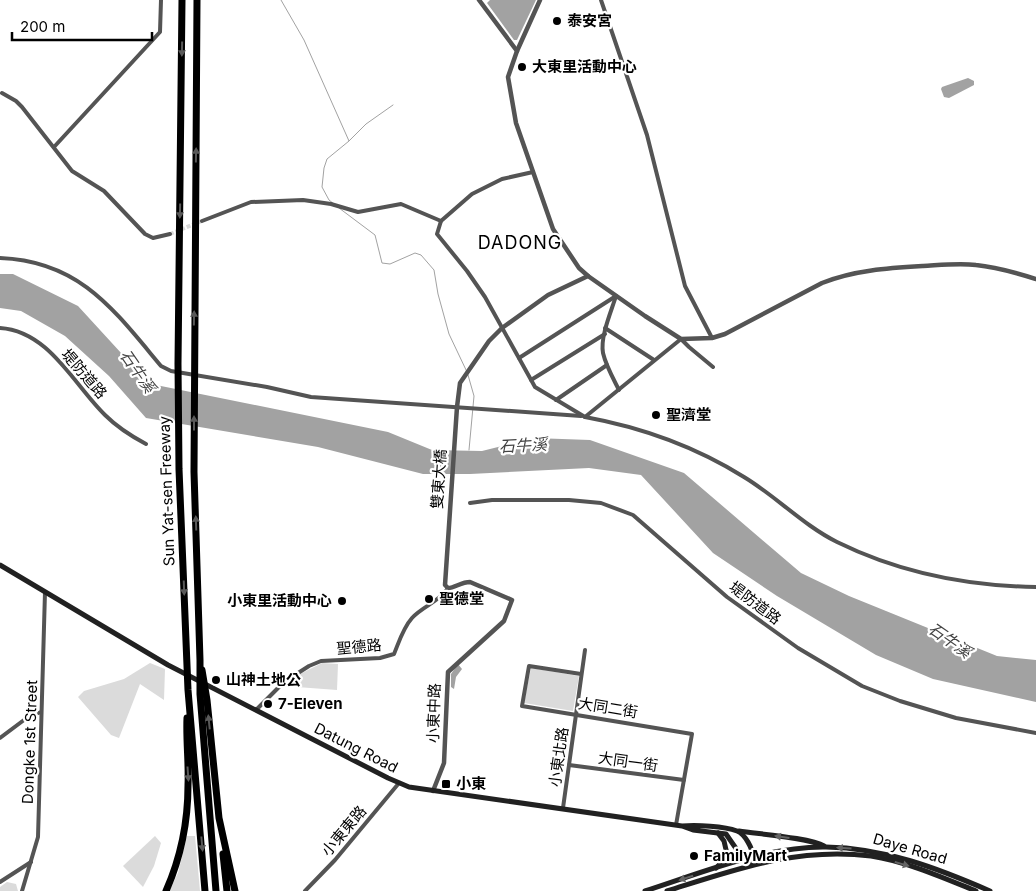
<svg xmlns="http://www.w3.org/2000/svg" width="1036" height="891" font-family="Inter,'Noto Sans TC',sans-serif">
<style>
.green{fill:#dbdbdb}
.water{fill:#a2a2a2}
.lines{fill:none;stroke-linecap:round;stroke-linejoin:round}
.stream{stroke:#a2a2a2;stroke-width:1}
.minor-tunnel{stroke:#d9d9d9;stroke-width:4;stroke-dasharray:4 2;stroke-linecap:butt}
.minor{stroke:#545454;stroke-width:4}
.tertiary{stroke:#545454;stroke-width:4.5}
.secondary{stroke:#212121;stroke-width:5}
.motorway{stroke:#000;stroke-width:7}
.oneway{fill:#595959}
.oneway2{fill:#646464}
.poi-dot{fill:#000;stroke:#fff;stroke-width:2}
.labels{text-anchor:middle;stroke-width:4.5;stroke-linejoin:round;paint-order:stroke}
.poi-label{font-size:15px;font-weight:bold;fill:#000;stroke:#fff;text-anchor:start}
.street-label{font-size:15px;fill:#000;stroke:#fff}
.water-label{font-size:16px;font-style:italic;fill:#434343;stroke:#fff}
.quarter-label{font-size:18px;letter-spacing:1px;fill:#000;stroke:#fff}
</style>
<rect width="100%" height="100%" fill="#fff"/>
<g class="green">
<polygon points="150,663 165,669 164,700 140,684 119,738 111,735 78,697 84,691 124,679"/>
<polygon points="322,663 338,664 337,690 297,687 296,676"/>
<polygon points="531,668 579,676 573,711 524,703"/>
<polygon points="155,836 161,843 154,866 143,887 123,866"/>
<polygon points="187,836 195,836 200,891 169,891 178,873"/>
<polygon points="7,882 16,884 18,891 0,891 0,887"/>
</g>
<g class="water">
<polygon points="490,0 536,0 517,40 514,40 487,3"/>
<polygon points="968,78 974,81 974,85 949,98 944,97 941,89 942,87"/>
<polygon points="0,274 13,274 78,306 122,354 156,385 388,432 432,450 482,451 534,438 590,440 684,473 801,573 849,596 997,656 1036,660 1036,702 933,679 876,655 777,596 713,553 641,475 589,468 470,474 423,474 318,447 146,418 109,376 65,336 21,311 0,308"/>
<polygon points="458,664 462,669 456,677 454,689 451,687 451,674"/>
</g>
<g class="lines">
<g class="stream">
<polyline points="281,0 304,40 349,141 327,159 324,168 322,187 329,200 334,204"/>
<polyline points="349,141 366,124 393,105"/>
<polyline points="339,208 375,235 382,263 390,264 415,253 421,255 434,270 438,294 449,334 467,372"/>
<polyline points="468,375 474,396 469,450"/>
</g>
<polyline class="minor-tunnel" points="170,234 202,221"/>
<g class="minor">
<polyline points="601,0 647,135 685,286 712,338"/>
<polyline points="2,93 16,101 22,107 72,171 104,191 145,234 153,238 170,234"/>
<polyline points="54,147 160,32 161,0"/>
<polyline points="533,172 502,179 472,194 441,221 437,234 467,271 485,297 535,387 585,417 681,339 689,347 713,367"/>
<polyline points="202,221 251,202 303,200 331,204 358,212 401,204 441,221"/>
<path d="M0,258C80,261 114,310 161,366L171,371L267,387L311,397L581,416"/>
<path d="M616,296C611,312 600,337 603,353C606,366 613,378 619,390"/>
<path d="M0,328C49,331 74,385 105,415C117,427 131,436 146,444"/>
<polyline points="605,328 654,360"/>
<polyline points="519,358 616,296"/>
<polyline points="531,380 605,334"/>
<polyline points="556,400 607,365"/>
<path d="M585,417C640,427 696,447 744,477C777,497 803,525 837,542C898,572 968,586 1036,587"/>
<polyline points="470,503 492,500 569,500 601,503 633,515 727,597 798,648 862,686 900,701 956,718 1036,733"/>
<polyline points="581,674 529,666 522,706 692,734 676,825"/>
<path d="M256,710L284,682L309,666L321,661L380,658L394,654C399,642 403,628 412,618C423,606 439,602 448,588"/>
<polyline points="0,738 28,717 41,712"/>
<polyline points="569,765 684,780"/>
<polyline points="563,808 585,650"/>
<polyline points="0,882 31,862"/>
<polyline points="22,891 38,837 45,592"/>
<polyline points="305,891 335,860 399,783"/>
</g>
<g class="tertiary">
<path d="M479,0L517,51L508,77L516,123L553,229L579,268L588,276L645,316L681,339L712,338L725,334L822,283C854,270 889,268 923,266C941,265 959,263 976,265C997,267 1017,273 1036,279"/>
<polyline points="517,51 540,0"/>
<path d="M433,791L444,763L448,672L504,621L512,600L470,582C461,582 455,588 448,588L445,585L457,407L460,383L489,341L502,328L548,295L588,276"/>
</g>
<g class="secondary">
<path d="M0,565L168,665L388,778L409,787L682,826C697,825 724,826 737,831C745,834 753,849 753,857C753,860 751,862 750,865L744,860L726,834L693,830L682,826"/>
<path d="M739,831C758,834 811,838 824,846"/>
<polyline points="716,868 722,862 727,854 724,841 718,833"/>
<path d="M645,891C701,873 766,846 826,847C885,848 937,868 990,891"/>
<path d="M667,891C737,869 796,847 871,856C905,861 944,878 976,891"/>
</g>
<g class="motorway">
<polyline points="182,0 178,364 179,469 188,690 205,891"/>
<polyline points="197,0 194,472 200,660 200,694 216,891"/>
<polyline points="202,670 207,700 219,818 235,891"/>
<polyline points="223,854 227,891"/>
<path d="M166,891C181,857 188,821 188,785C189,763 186,741 187,718"/>
</g>
</g>
<defs><path id="oneway-solid" d="M-6-.8H1V-3.2L6.5 0L1 3.2V.8H-6Z" transform="scale(1.25)"/></defs>
<g class="oneway">
<use href="#oneway-solid" transform="translate(182 49) rotate(91)"/>
<use href="#oneway-solid" transform="translate(196 155) rotate(-89)"/>
<use href="#oneway-solid" transform="translate(180 211) rotate(91)"/>
<use href="#oneway-solid" transform="translate(194 318) rotate(-89)"/>
<use href="#oneway-solid" transform="translate(194 423) rotate(-90)"/>
<use href="#oneway-solid" transform="translate(196 523) rotate(-92)"/>
<use href="#oneway-solid" transform="translate(184 588) rotate(88)"/>
<use href="#oneway-solid" transform="translate(209 722) rotate(-96)"/>
<use href="#oneway-solid" transform="translate(188 774) rotate(86)"/>
<use href="#oneway-solid" transform="translate(202 844) rotate(85)"/>
</g>
<g class="oneway2">
<use href="#oneway-solid" transform="translate(782 837) rotate(-172)"/>
<use href="#oneway-solid" transform="translate(844 848) rotate(-176)"/>
<use href="#oneway-solid" transform="translate(902 864) rotate(16)"/>
<use href="#oneway-solid" transform="translate(686 878) rotate(162)"/>
</g>
<g class="poi-dot">
<circle cx="557" cy="21" r="5"/>
<circle cx="522" cy="67" r="5"/>
<circle cx="656" cy="415" r="5"/>
<circle cx="429" cy="599" r="5"/>
<circle cx="342" cy="601" r="5"/>
<circle cx="216" cy="680" r="5"/>
<circle cx="268" cy="704" r="5"/>
<rect x="441" y="779" width="10" height="10" rx="2.5"/>
<circle cx="694" cy="856" r="5"/>
</g>
<g class="labels">
<g class="poi-label">
<text x="567" y="26">泰安宮</text>
<text x="532" y="72">大東里活動中心</text>
<text x="666" y="420">聖濟堂</text>
<text x="439" y="604">聖德堂</text>
<text x="332" y="606" text-anchor="end">小東里活動中心</text>
<text x="226" y="685">山神土地公</text>
<text x="278" y="709">7-Eleven</text>
<text x="456" y="789">小東</text>
<text x="704" y="861">FamilyMart</text>
</g>
<g class="street-label">
<text transform="translate(84 374) rotate(49)" y="5">堤防道路</text>
<text transform="translate(439 479) rotate(-86)" y="5">雙東大橋</text>
<text transform="translate(167 491) rotate(-92)" y="5">Sun Yat-sen Freeway</text>
<text transform="translate(755 603) rotate(37)" y="5">堤防道路</text>
<text transform="translate(359 647) rotate(-5)" y="5">聖德路</text>
<text transform="translate(608 708) rotate(9)" y="5">大同二街</text>
<text transform="translate(434 713) rotate(-88)" y="5">小東中路</text>
<text transform="translate(30 742) rotate(-88)" y="5">Dongke 1st Street</text>
<text transform="translate(356 748) rotate(27)" y="5">Datung Road</text>
<text transform="translate(559 757) rotate(-82)" y="5">小東北路</text>
<text transform="translate(628 762) rotate(8)" y="5">大同一街</text>
<text transform="translate(344 831) rotate(-50)" y="5">小東東路</text>
<text transform="translate(910 849) rotate(16)" y="5">Daye Road</text>
</g>
<g class="water-label">
<text transform="translate(138 371) rotate(55)" y="6">石牛溪</text>
<text transform="translate(523 445) rotate(-3)" y="6">石牛溪</text>
<text transform="translate(950 640) rotate(35)" y="6">石牛溪</text>
</g>
<g class="quarter-label">
<text x="520" y="249">DADONG</text>
</g>
</g>
<path d="M12 32v8h140v-8" fill="none" stroke="#000000" stroke-width="2.5"/>
<text x="20" y="32" font-size="15" fill="#000000" stroke="#ffffff" stroke-width="4" paint-order="stroke">200 m</text>
</svg>
